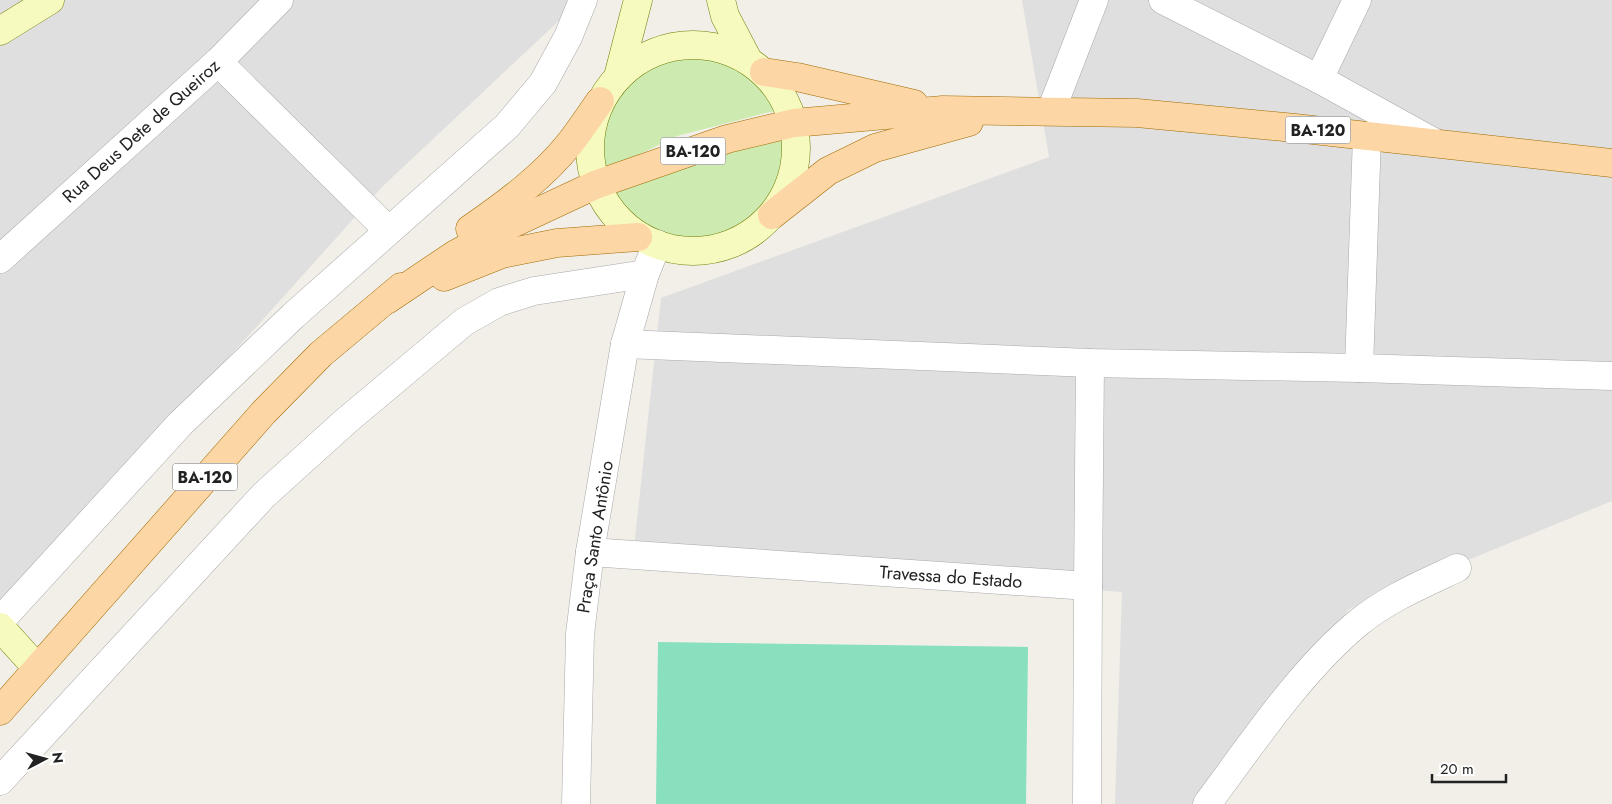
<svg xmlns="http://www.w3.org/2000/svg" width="1612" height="804" font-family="Jost,sans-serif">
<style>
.residential{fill:#e0dfdf}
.grass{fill:#cdebb0}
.pitch{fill:#88e0be}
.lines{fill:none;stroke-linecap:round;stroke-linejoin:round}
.minor-casing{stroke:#a9a9a9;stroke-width:29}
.secondary-casing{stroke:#707d05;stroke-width:29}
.primary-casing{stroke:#a06b00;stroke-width:29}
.minor{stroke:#fff;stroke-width:28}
.secondary{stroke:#f7fabf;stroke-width:28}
.primary{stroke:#fcd6a4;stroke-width:28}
.labels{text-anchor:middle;stroke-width:4;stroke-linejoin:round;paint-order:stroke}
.shield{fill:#fff;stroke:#646464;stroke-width:1}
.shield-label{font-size:16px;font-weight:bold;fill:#222}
.street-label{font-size:18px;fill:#222;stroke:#fff}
</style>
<rect width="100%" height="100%" fill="#f2efe9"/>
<g class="residential">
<polygon points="0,0 581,0 382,187 0,612"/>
<polygon points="1022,0 1612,0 1612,501 1349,609 1207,804 1115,804 1122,592 633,557 661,298 1049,157"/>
</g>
<g class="grass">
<path d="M684,53C731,55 754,70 778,110L677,136L601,173C590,110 620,65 684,53Z"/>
<path d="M785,139C784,245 666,279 608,190L699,159Z"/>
</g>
<polygon class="pitch" points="658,642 1028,647 1026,804 656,804"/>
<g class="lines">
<g class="minor-casing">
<g id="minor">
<polyline points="1163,0 1319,79"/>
<polyline points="1357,0 1319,79 1435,143"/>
<polyline points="218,62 388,230"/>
<polyline points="1051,111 1094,0"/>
<polyline points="0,259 218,62 279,0"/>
<polyline points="625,344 1090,363 1359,368 1612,376"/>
<polyline points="1359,368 1367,136"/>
<polyline points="590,552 1088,586 1090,363"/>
<polyline points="0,621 180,424 293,316 507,126 543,83 568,37 583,0"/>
<polyline points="0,781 264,495 346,421 464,322 499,302 534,291 645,274"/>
<polyline points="576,804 580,634 590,552 625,344 645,274 657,244"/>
<polyline points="1087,804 1088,586"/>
<path d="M1207,804C1252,744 1300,671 1358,623C1387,599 1423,584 1457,568"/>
</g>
</g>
<g class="secondary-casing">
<g id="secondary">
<polyline points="721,0 725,16 748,60"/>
<polyline points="0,31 50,0"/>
<circle cx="693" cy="148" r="103"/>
<polyline points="619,73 638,0"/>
<polyline points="0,627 37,668"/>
</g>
</g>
<g class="primary-casing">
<g id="primary">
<polyline points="764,72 797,77 914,104"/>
<polyline points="772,215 828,171 875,148 969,122"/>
<path d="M470,229C506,204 543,177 570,143C581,129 590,115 600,101"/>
<polyline points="444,277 502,254 557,243 638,237"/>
<polyline points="387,300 454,255 503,228 595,185 727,139 794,123 943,110 1137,113 1295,128 1612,163"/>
<polyline points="0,711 264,412 321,354 401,287"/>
</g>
</g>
<use href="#minor" class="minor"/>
<use href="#secondary" class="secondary"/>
<use href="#primary" class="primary"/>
</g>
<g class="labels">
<g class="shield">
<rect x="1285.5" y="116.5" width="65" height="27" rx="4"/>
<rect x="660.5" y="137.5" width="65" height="27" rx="4"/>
<rect x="172.5" y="463.5" width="65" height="27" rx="4"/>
</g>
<g class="shield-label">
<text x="1318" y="136">BA-120</text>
<text x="693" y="157">BA-120</text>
<text x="205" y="483">BA-120</text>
</g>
<g class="street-label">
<text transform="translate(141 131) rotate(-42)" y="6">Rua Deus Dete de Queiroz</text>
<text transform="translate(595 537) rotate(-81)" y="6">Praça Santo Antônio</text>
<text transform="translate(951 577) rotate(4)" y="6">Travessa do Estado</text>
</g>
</g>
<g transform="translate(45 759) rotate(84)" stroke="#ffffff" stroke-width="4" paint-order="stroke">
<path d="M0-4L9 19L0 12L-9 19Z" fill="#222222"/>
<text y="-8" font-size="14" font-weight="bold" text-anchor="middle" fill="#222222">N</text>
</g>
<path d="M1432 774v8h74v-8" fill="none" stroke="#222222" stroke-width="2.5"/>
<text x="1440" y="774" font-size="15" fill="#222222" stroke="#ffffff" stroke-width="4" paint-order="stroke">20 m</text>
</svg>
